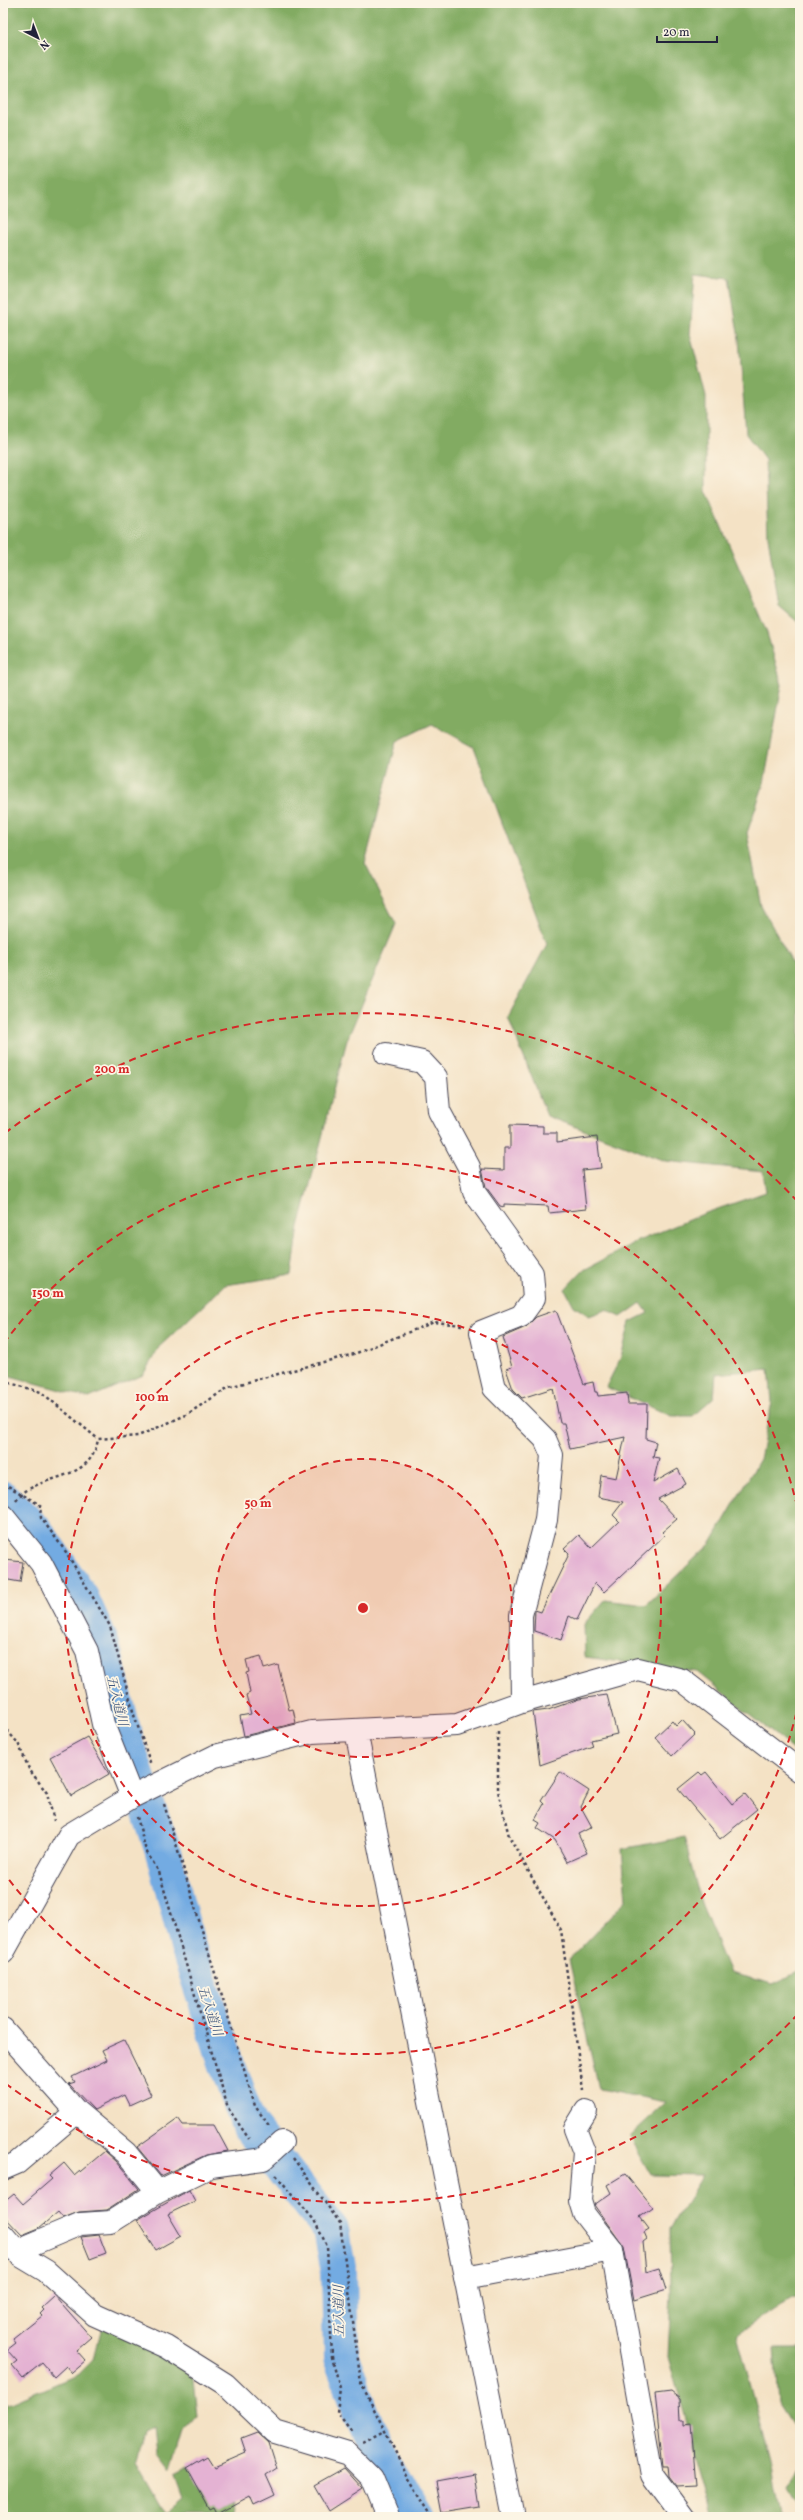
<svg xmlns="http://www.w3.org/2000/svg" width="803" height="2520" font-family="Vollkorn,'Noto Serif JP',serif">
  <style>
    .forest { fill: #82ab62; stroke: #52664e }
    .lines { fill: none; stroke-linecap: round; stroke-linejoin: round }
    .river { stroke: #73abe2; stroke-width: 36 }
    .building { fill: #e4b2d3 }
    .minor-casing { stroke: #423f50; stroke-width: 24 }
    .path { stroke: #423f50; stroke-width: 2.5; stroke-dasharray: 3 3; stroke-linecap: butt }
    .minor { stroke: #fff; stroke-width: 22 }
    .ring { fill: none; stroke: #d62828; stroke-width: 2; stroke-dasharray: 7 5 }
    .labels { text-anchor: middle; dominant-baseline: central; stroke-width: 3.5; stroke-linejoin: round; paint-order: stroke }
    .water-label { font-size: 13px; font-style: italic; fill: #42597e; stroke: #fcf5e5 }
    .centre { fill: #d62828; stroke: #fcf5e5; stroke-width: 2 }
    .ring-label { font-size: 12px; text-anchor: middle; font-weight: bold; fill: #d62828; stroke: #fcf5e5; stroke-width: 3.5; stroke-linejoin: round; paint-order: stroke }
  </style>
  <rect width="100%" height="100%" fill="#fcf5e5"/>
  <filter id="ink" filterUnits="userSpaceOnUse"><feTurbulence type="fractalNoise" baseFrequency=".025" numOctaves="2"/><feDisplacementMap in="SourceGraphic" scale="8" xChannelSelector="R" yChannelSelector="G"/><feConvolveMatrix kernelMatrix="1 2 1 2 8 2 1 2 1" color-interpolation-filters="sRGB"/></filter>
  <filter id="wash" filterUnits="userSpaceOnUse"><feTurbulence type="fractalNoise" baseFrequency=".012" numOctaves="4" result="noise"/><feDisplacementMap in="SourceGraphic" scale="16" xChannelSelector="R" yChannelSelector="G"/><feGaussianBlur stdDeviation="0.9" result="paint"/><feColorMatrix in="noise" values="0 0 0 0 0 0 0 0 0 0 0 0 0 0 0 0 0 1.4 0 .05"/><feComposite in="paint" operator="in"/></filter>
  <g filter="url(#wash)">
    <rect width="100%" height="100%" fill="#f4e2c5"/>
    <!-- forest -->
    <path class="forest" d="M3 3H800V624L779 606 768 537 765 460 746 434 739 339 729 278 695 274 690 334 706 396V491L767 633 782 685 764 783 747 833 761 906 800 977V1755L697 1672 585 1657 584 1624 605 1600 646 1605 711 1543 760 1459 772 1402 769 1369 716 1374 714 1397 693 1416H671L606 1387 621 1357 630 1322 648 1313 641 1303 621 1317 606 1310 589 1316 574 1306 565 1289 582 1271 638 1241 703 1214 766 1192 763 1171 665 1161 547 1116 508 1017 547 944 474 747 432 724 397 741 365 863 396 924 347 1040 299 1227 292 1275 225 1285 159 1347 143 1375 89 1398 3 1374 8 1343 3 1338Z
      M684 1837 701 1903 730 1973 773 1984 800 1971V2295L781 2305 737 2334 771 2462 782 2517H714L668 2357 671 2293 670 2229 703 2176 651 2175 629 2137 666 2102 599 2089 569 1960 626 1900 622 1849Z
      M103 2322 193 2371 198 2415 182 2432 170 2472 157 2455 154 2427 144 2432 137 2463 166 2513 182 2500 174 2478 188 2471 215 2510 237 2504 235 2517H3V2400L9 2404 79 2374 94 2359Z
      M774 2348H800V2437L778 2403Z
      M800 2469V2507L789 2487Z"/>
    <g class="lines">
      <!-- river -->
      <path class="river" d="M3 1499 37 1533 81 1598 102 1645 127 1747 162 1848 188 1947 227 2065 249 2126 331 2230 339 2272 341 2357 366 2425 417 2517"/>
    </g>
    <g id="blocks">
      <!-- building -->
      <path class="building" d="M510 1125 543 1126V1133H557V1142L597 1137 601 1168 582 1170 586 1209 549 1213 548 1206 504 1204V1207L500 1206 486 1187 482 1169 504 1170V1148H510Z
        M556 1310 584 1384 593 1382 595 1392H597L598 1396 627 1393 628 1404H647L646 1439 656 1442 653 1457 659 1458 653 1483 678 1469 686 1484 658 1499 677 1519 662 1532 665 1535 604 1592 595 1583 577 1620 569 1616 561 1640 534 1631 535 1610 541 1612 569 1554 564 1549 579 1535 591 1548 619 1521 613 1515 623 1502 598 1497 601 1475 616 1478 625 1437 570 1449 564 1423H560L553 1388 522 1398 513 1389 506 1369 512 1367 503 1337 526 1327 536 1317Z
        M5 1560 23 1562 20 1582 3 1579Z
        M261 1656 264 1669 278 1665 289 1710 293 1709 296 1723 244 1736 240 1716 251 1714 246 1695 250 1693 246 1673 249 1672 246 1660Z
        M607 1695 617 1734 591 1740 593 1746 540 1765 533 1712 548 1710 579 1699Z
        M682 1720 695 1734 672 1756 655 1737 672 1721 676 1726Z
        M87 1737 109 1774 71 1796 50 1757Z
        M560 1772 589 1791 581 1807 592 1827 578 1834 587 1853 567 1862 555 1840 537 1828 540 1823 535 1820 544 1804 541 1801Z
        M699 1772 702 1775 706 1772 732 1804 745 1794 757 1809 720 1839 678 1789Z
        M124 2040 151 2095 129 2105 124 2095 94 2110 69 2084 75 2082 72 2077 107 2060 102 2050Z
        M178 2118 183 2125H214L228 2151 206 2155 161 2176 137 2147Z
        M105 2151 117 2162 139 2189 107 2210 79 2212 63 2218 58 2212 39 2228 22 2235 3 2215V2203L14 2194 23 2204 52 2179 49 2176 64 2163 75 2176Z
        M625 2174 653 2208 640 2217 649 2229 644 2232 647 2239 643 2242 646 2272 659 2268 666 2290 634 2300 624 2247 594 2205 611 2193 607 2185Z
        M189 2190 195 2201 168 2214 181 2236 156 2250 137 2220Z
        M99 2235 106 2253 90 2259 81 2237Z
        M55 2296 91 2337 76 2350 86 2361 72 2373 66 2366 54 2377 42 2363 23 2378 12 2365 17 2361 7 2350 16 2343 13 2339 42 2316 40 2314 44 2310 42 2308Z
        M671 2392 680 2399 681 2420H684V2425L691 2424 696 2485 676 2486 669 2477 668 2466H663L655 2394Z
        M257 2432 269 2443 277 2468 266 2475 275 2495 254 2505 250 2496 217 2514 214 2508 210 2510 187 2468 207 2456 214 2467 246 2453 241 2438Z
        M344 2468 363 2489 329 2511 314 2485Z
        M475 2474 480 2507 443 2513 437 2481Z"/>
    </g>
  </g>
  <g filter="url(#ink)">
    <use href="#blocks" fill-opacity="0" stroke="#423f50" stroke-width="1"/>
    <g class="lines">
      <!-- minor casing -->
      <g class="minor-casing">
        <path id="minor" d="M386 1054 422 1062 436 1077 439 1111 469 1167 474 1192 532 1273 534 1298 521 1316 481 1332 494 1388 545 1439 552 1455 546 1520 521 1615 522 1702
          M3 1516 41 1563 87 1651 103 1724 132 1797
          M356 1731 513 2517
          M3 1953 69 1835 132 1797 215 1756 312 1732 457 1725 522 1702 638 1669 682 1680 800 1771
          M3 2029 77 2112 126 2153 158 2192
          M586 2111 575 2129 584 2152 580 2201 584 2214 612 2250 652 2475 683 2517
          M3 2169 17 2163 77 2112
          M3 2235 21 2256 46 2271 95 2315 166 2347 225 2384 275 2432 348 2454 372 2478 388 2517
          M16 2251 80 2224 111 2222 158 2192 211 2166 263 2159 282 2142
          M465 2278 612 2250"/>
      </g>
      <!-- path -->
      <path class="path" d="M3 1381 41 1392 98 1439 138 1436 186 1415 229 1387 354 1354 434 1322 462 1325
        M3 1483 40 1505 41 1518 66 1552 110 1626 134 1715 151 1765
        M16 1500C39 1471 91 1485 98 1439
        M3 1726 18 1743 29 1769 47 1793 54 1821
        M498 1732V1791L509 1836 561 1930 583 2090
        M164 1804 255 2106 270 2127
        M137 1817 146 1851 159 1872 228 2108 249 2139
        M293 2158 340 2223 361 2383 408 2477 433 2517
        M276 2175 314 2220 327 2246 332 2357 340 2388 337 2412 352 2432
        M364 2442 385 2431"/>
      <!-- minor -->
      <use href="#minor" class="minor"/>
    </g>
  </g>
  <!-- distance rings -->
  <circle cx="363" cy="1608" r="149" fill="#d62828" fill-opacity=".12"/>
  <g class="ring">
    <circle cx="363" cy="1608" r="149"/>
    <circle cx="363" cy="1608" r="298"/>
    <path d="M799 1701A446 446 0 0 1 4 1873M4 1343A446 446 0 0 1 799 1515"/>
    <path d="M798 2014A595 595 0 0 1 5 2083M5 1133A595 595 0 0 1 798 1202"/>
  </g>
  <g class="labels">
    <!-- water labels -->
    <g class="water-label">
      <text transform="translate(116 1701) rotate(76)">五入道川</text>
      <text transform="translate(209 2011) rotate(72)">五入道川</text>
      <text transform="translate(340 2311) rotate(-91)">五入道川</text>
    </g>
  </g>
  <circle cx="363" cy="1608" r="6" class="centre"/>
  <g class="ring-label">
    <text x="112" y="1073">200 m</text>
    <text x="48" y="1297">150 m</text>
    <text x="152" y="1401">100 m</text>
    <text x="258" y="1507">50 m</text>
  </g>
  <!-- margin -->
  <rect width="803" height="2520" fill="none" stroke="#fcf5e5" stroke-width="16"/>
  <!-- north arrow -->
  <g transform="translate(38 38) rotate(138)" stroke="#fcf5e5" stroke-width="3" paint-order="stroke">
  <path d="M0-3L7 15L0 10L-7 15Z" fill="#22223b"/>
  <text y="-6" font-size="11" font-weight="bold" text-anchor="middle" fill="#22223b">N</text>
  </g>
  <!-- scale -->
  <path d="M657 36v6h60v-6" fill="none" stroke="#22223b" stroke-width="2"/>
  <text x="663" y="36" font-size="12" fill="#22223b" stroke="#fcf5e5" stroke-width="3" paint-order="stroke">20 m</text>
</svg>
